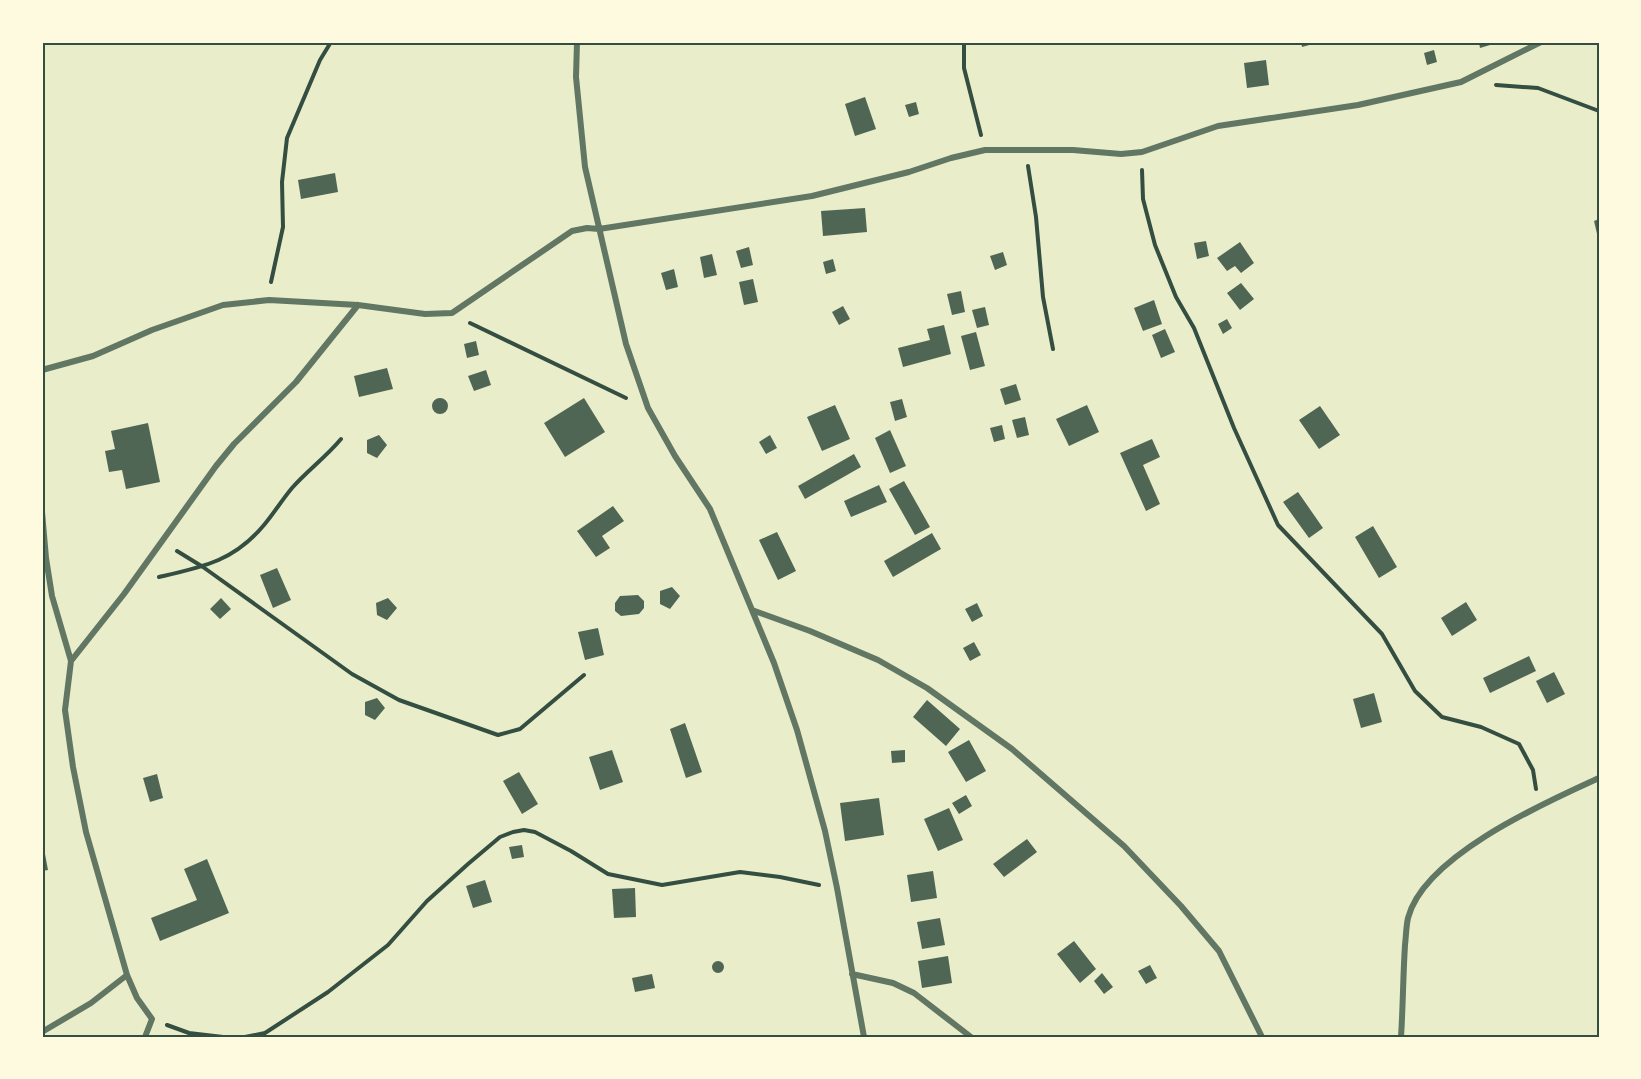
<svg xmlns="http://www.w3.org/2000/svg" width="1641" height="1079" font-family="'Asap Condensed',sans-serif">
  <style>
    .building { fill: #4f6655 }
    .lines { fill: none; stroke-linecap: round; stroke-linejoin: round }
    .path { stroke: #344e41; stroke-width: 4 }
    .minor { stroke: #617663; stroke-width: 6 }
    .neatline { fill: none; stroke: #344e41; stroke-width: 2 }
  </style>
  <rect width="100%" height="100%" fill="#e9edc9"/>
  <!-- building -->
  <path class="building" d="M1301 42H1312L1313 44 1302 47Z
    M1479 42H1490V45L1480 48Z
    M1434 50 1437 62 1427 65 1424 53Z
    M1266 60 1269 85 1247 88 1244 63Z
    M865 97 876 129 855 136 845 104Z
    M916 102 919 114 909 117 905 105Z
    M335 173 338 192 301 199 298 180Z
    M865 208 867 232 823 236 821 211Z
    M1599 219V238H1598L1594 221Z
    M1206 241 1209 256 1197 259 1194 243Z
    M1240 242 1254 263 1241 273 1235 266 1227 271 1217 258Z
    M749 247 753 265 741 268 736 251Z
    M1003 252 1007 265 995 270 990 256Z
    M712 254 717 275 704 278 700 257Z
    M833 259 836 271 826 274 823 262Z
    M674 269 678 287 666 290 661 273Z
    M753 279 758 302 744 305 739 282Z
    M1241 283 1254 299 1240 310 1227 293Z
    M961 291 965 312 952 315 947 294Z
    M1154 300 1162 324 1143 331 1134 308Z
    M843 306 850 319 839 325 832 312Z
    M985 307 989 325 977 328 972 310Z
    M1227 319 1232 328 1223 334 1218 324Z
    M944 325 951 354 903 367 898 348 930 340 927 329Z
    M1165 329 1175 352 1161 358 1152 335Z
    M976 332 985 366 970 370 961 336Z
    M476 341 479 355 467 358 464 344Z
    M387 368 393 389 359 397 354 376Z
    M486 370 491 385 474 391 468 376Z
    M1016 384 1021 400 1005 405 1000 389Z
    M432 406a8 8 0 1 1 16 0a8 8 0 1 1-16 0Z
    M584 398 605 432 565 457 544 423Z
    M902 399 907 417 895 421 890 402Z
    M835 405 850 439 822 451 807 417Z
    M1087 405 1099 432 1069 446 1056 419Z
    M1320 406 1340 435 1319 449 1299 420Z
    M1025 417 1029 435 1017 438 1012 420Z
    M148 423 160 482 126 489 122 470 109 472 105 451 115 449 111 431Z
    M1002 425 1005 439 994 442 990 428Z
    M890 430 906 466 890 473 875 438Z
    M379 435 387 445 377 458 367 453V440Z
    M770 435 777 448 766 454 759 442Z
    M1152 439 1160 457 1143 465 1160 504 1146 511 1120 453Z
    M854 454 861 467 805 499 798 486Z
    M904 481 930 527 915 535 889 489Z
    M879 485 887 502 851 517 844 501Z
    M1298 492 1323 528 1309 538 1283 502Z
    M613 506 624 521 602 536 610 548 596 557 577 531Z
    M1373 526 1397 567 1379 578 1355 537Z
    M777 532 796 571 778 580 759 540Z
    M932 533 941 549 893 577 884 561Z
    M277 568 291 600 273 608 260 575Z
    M672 587 680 596 670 609 660 604V591Z
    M638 595 644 601V608L639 614 621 616 615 611V603L620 596Z
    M221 598 231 609 220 619 210 609Z
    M388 598 397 608 387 620 377 615 376 603Z
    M1466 602 1477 620 1452 636 1441 618Z
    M977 603 983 616 972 622 965 609Z
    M598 628 604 655 585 660 578 632Z
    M974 642 981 655 970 661 963 648Z
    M1529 656 1536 671 1490 693 1483 678Z
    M1554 672 1565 694 1547 703 1536 681Z
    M1374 693 1382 722 1361 728 1353 699Z
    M377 698 385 708 375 720 365 715V702Z
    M927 700 960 729 946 746 913 717Z
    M685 723 702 772 686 778 670 729Z
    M969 740 986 771 966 782 948 752Z
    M612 750 623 782 600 790 589 757Z
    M905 750V762L892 763 891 751Z
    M519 772 538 804 522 814 503 781Z
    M157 774 163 798 150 802 143 778Z
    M966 795 972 806 959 814 952 803Z
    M879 798 884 835 845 841 840 803Z
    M949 808 963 840 938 851 924 819Z
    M1027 839 1037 852 1004 877 993 864Z
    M522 845 524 857 512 859 509 847Z
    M45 854 48 870 42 871V855Z
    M207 859 229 913 160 941 151 918 197 900 184 869Z
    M933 871 937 898 911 902 907 875Z
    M485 880 492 902 473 908 466 886Z
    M635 888 636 917 614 918 612 889Z
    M940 918 945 945 922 949 917 922Z
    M1074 941 1096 969 1080 983 1057 954Z
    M948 956 952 983 922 988 918 961Z
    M712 967a6 6 0 1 1 12 0a6 6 0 1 1-12 0Z
    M1150 965 1157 978 1146 984 1138 971Z
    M1102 973 1113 987 1104 994 1094 981Z
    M652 974 655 988 635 992 632 978Z"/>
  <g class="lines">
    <!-- path -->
    <path class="path" d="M964 42V68L981 135
      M1496 85 1538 88 1599 111
      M1028 166 1036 217 1043 297 1053 349
      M1142 170 1143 199 1155 245 1176 297 1194 328 1234 428 1278 525 1382 634 1415 691 1442 717 1481 727 1519 744 1533 770 1536 789
      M271 282 283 227 282 182 287 138 320 60 331 42
      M470 323 626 398
      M177 551 203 567 352 674 399 700 498 735 520 729 584 675
      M159 577C203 567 234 561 264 525 274 513 282 500 292 488 307 471 326 457 341 439
      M167 1025 189 1033 223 1037
      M245 1037 265 1033 328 992 388 945 427 901 468 864 500 837 513 832 524 830 535 832 571 851 608 874 662 885 740 872 780 877 819 885"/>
    <!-- minor -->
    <path class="minor" d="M577 42 576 77 585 167 626 344 648 408 675 456 710 509 774 663 797 730 825 831 837 888 864 1037
      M42 370 93 356 152 330 223 305 269 300 358 305 425 314 452 313 572 231 587 228 599 229 812 196 909 172 951 158 985 150H1073L1121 154 1142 152 1218 126 1358 105 1461 82 1541 42
      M42 512 46 558 52 596 71 661
      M752 610 810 631 878 660 927 688 1012 749 1124 846 1181 906 1219 951 1262 1037
      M852 974 893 983 914 993 971 1037
      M42 1032 91 1003 127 975
      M145 1037 152 1019 137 998 127 975 86 832 73 767 65 710 71 661 124 594 216 466 234 444 296 382 358 305
      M1401 1037C1403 1007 1403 976 1405 945 1406 937 1406 927 1408 918 1424 856 1544 803 1599 778"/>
  </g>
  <!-- border -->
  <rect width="1641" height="1079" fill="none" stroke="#fefae0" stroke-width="87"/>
  <rect x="44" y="44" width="1554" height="992" class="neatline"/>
</svg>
